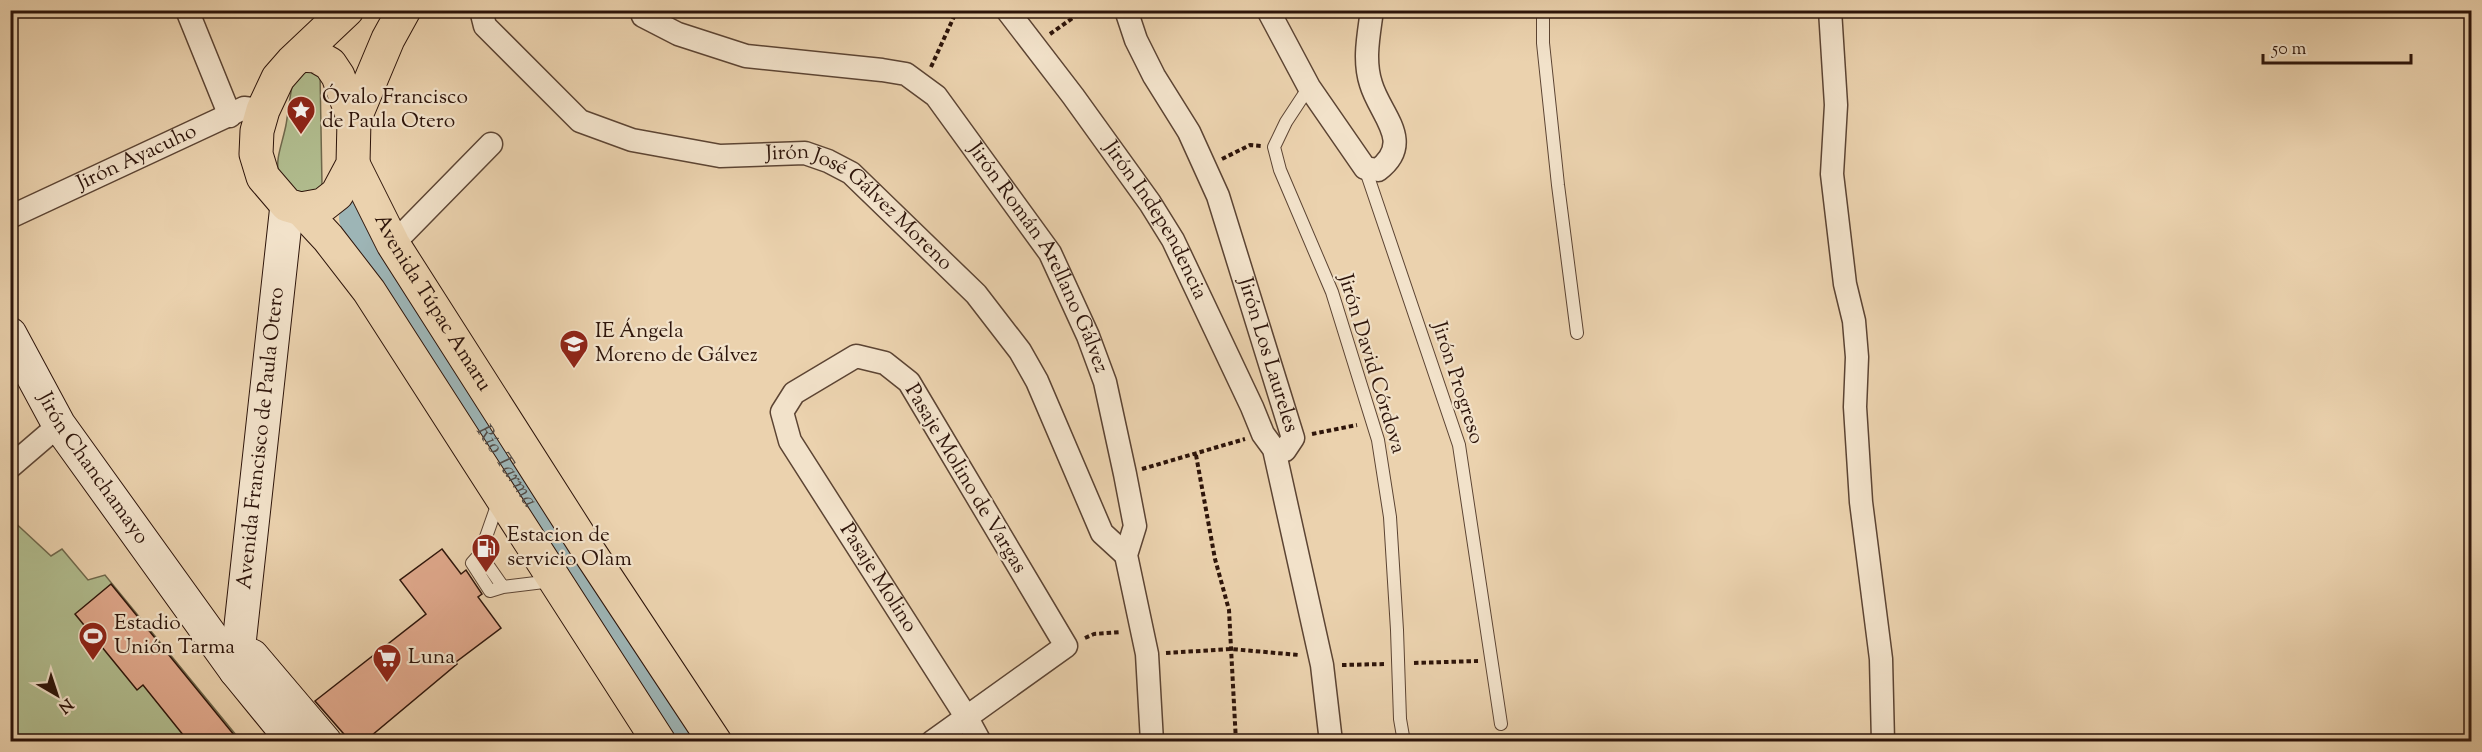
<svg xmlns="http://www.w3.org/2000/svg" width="2482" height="752" font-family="'Sorts Mill Goudy',serif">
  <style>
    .green { fill: #b1bd8f; stroke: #6f684c; stroke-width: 1.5 }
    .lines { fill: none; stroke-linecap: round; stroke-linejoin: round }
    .river { stroke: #9db5b6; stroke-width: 36 }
    .building { fill: #e2aa8e; stroke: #2d140a; stroke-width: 1.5 }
    .lane-casing { stroke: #5c4433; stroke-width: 14 }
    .street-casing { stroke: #5c4433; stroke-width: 25 }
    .secondary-casing { stroke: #2d140a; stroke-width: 35 }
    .highway-casing { stroke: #2d140a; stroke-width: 35 }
    .path { stroke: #2d140a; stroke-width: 4; stroke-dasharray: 4.5 3; stroke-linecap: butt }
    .lane { stroke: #f2e2ca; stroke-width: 12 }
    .street { stroke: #f2e2ca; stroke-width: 22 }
    .secondary { stroke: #f2e2ca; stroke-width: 33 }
    .highway { stroke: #ebd2ae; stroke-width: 33 }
    .labels { text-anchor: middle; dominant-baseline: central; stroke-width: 4.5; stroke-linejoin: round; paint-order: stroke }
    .poi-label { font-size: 21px; fill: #2d140a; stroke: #f2e2ca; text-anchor: start }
    .street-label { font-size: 21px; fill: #2d140a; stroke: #f2e2ca }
    .water-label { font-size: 22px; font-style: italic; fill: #544c46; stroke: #f2e2ca }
  </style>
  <rect width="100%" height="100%" fill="#ebd2ae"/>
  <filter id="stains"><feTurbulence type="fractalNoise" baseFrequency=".00333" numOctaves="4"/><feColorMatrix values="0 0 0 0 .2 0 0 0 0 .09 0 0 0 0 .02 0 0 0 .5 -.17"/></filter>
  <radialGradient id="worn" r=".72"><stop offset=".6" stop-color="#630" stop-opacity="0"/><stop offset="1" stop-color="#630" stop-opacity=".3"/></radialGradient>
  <!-- green -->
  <path class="green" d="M304 68 320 73 322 185 321 192 304 198C265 176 279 159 286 125 289 107 290 91 295 74Z
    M10 518 51 556 62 549 88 580 105 575 241 741H11Z"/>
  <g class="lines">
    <!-- river -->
    <path class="river" id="s1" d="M357 218 365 245 402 307 685 742"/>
  </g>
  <!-- building -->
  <path class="building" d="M442 549 461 574 466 570 482 594 478 597 501 628 456 662 457 664 365 741H350L315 701 426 614 400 580Z
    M111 584 239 741H188L143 685 137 690 75 614Z"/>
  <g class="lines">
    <!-- lane casing -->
    <g class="lane-casing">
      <path id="lane" d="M1543 10V43L1558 185 1577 333
        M1309 87 1286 122 1274 147 1280 170 1332 292 1378 440 1390 517 1397 630 1400 719 1404 742
        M1365 168 1459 445 1501 724
        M499 500 480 554 503 587 552 581
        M480 554 472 563 490 591 503 587"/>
    </g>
    <!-- street casing -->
    <g class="street-casing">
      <g id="street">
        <path d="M187 10 230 116"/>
        <path id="s2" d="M481 10 485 26 580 121 632 140 720 156 805 153 828 161 851 173 976 294 1020 351 1037 381 1102 533 1126 555"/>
        <path id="s3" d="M641 10 643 16 678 34 746 56 882 70 906 74 936 96 1050 253 1088 336 1105 382 1125 474 1135 526 1126 555 1147 654 1152 742"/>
        <path id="s4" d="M1007 10 1073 96 1150 203 1173 240 1252 407 1263 434 1274 449 1322 665 1331 742"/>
        <path id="s5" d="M1126 10 1136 40 1154 76 1189 132 1218 196 1293 438 1285 450 1274 449"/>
        <path d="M1268 10 1309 87 1365 168 1378 170C1415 142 1380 115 1371 84 1363 60 1369 34 1372 10"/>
        <path d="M1830 10 1836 105 1832 174 1845 284 1854 321 1857 357 1855 407 1861 502 1881 659 1883 742"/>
        <path id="s6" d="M10 217 244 108 263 110"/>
        <path d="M393 244 491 144"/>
        <path d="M10 467 59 425"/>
        <path id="s7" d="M932 742 1066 646 909 382 885 363 856 356 794 393 782 412 790 441 967 718 980 742"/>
      </g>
    </g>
    <!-- secondary casing -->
    <g class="secondary-casing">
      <g id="secondary">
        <path id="s8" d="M10 334 59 425 236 671 294 742"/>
        <path d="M252 656 325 742"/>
        <path id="s9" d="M236 671 287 205"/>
      </g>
    </g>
    <!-- highway casing -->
    <g class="highway-casing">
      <g id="highway">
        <path d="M300 55 316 56 330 64 338 76 354 120 353 164 337 194 323 205 301 209 287 205 263 177 256 154 257 131 263 110 278 78 292 62 347 10"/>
        <path d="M354 120 388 39 404 10"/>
        <path id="s10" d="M353 164 393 244 590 553 715 742"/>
        <path d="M301 209 328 238 369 291 659 742"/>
      </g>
    </g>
    <!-- path -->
    <path class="path" d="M1050 34 1084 10
      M931 67 957 10
      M1222 159 1250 145 1262 146
      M1312 434 1357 425
      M1196 455 1215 559 1229 610 1236 742
      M1142 469 1245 439
      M1085 638 1094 634 1121 632
      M1166 653 1231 649 1299 655
      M1414 663 1478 661
      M1342 665 1385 664"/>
    <!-- lane -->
    <use href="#lane" class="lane"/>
    <!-- street -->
    <use href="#street" class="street"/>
    <!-- secondary -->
    <use href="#secondary" class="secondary"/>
    <!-- highway -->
    <use href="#highway" class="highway"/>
  </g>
  <!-- icons -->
  <defs>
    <g id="sight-pin" transform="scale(1.5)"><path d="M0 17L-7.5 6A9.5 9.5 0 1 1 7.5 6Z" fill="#8f2418" stroke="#f2e2ca"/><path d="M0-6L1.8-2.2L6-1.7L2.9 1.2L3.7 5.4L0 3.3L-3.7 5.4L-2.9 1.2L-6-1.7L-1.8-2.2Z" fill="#fff"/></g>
    <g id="school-pin" transform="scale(1.5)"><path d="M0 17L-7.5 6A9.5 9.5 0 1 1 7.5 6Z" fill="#8f2418" stroke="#f2e2ca"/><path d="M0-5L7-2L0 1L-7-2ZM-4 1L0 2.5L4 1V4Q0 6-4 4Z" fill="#fff"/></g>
    <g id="fuel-pin" transform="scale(1.5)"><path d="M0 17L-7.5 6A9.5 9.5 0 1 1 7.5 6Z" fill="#8f2418" stroke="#f2e2ca"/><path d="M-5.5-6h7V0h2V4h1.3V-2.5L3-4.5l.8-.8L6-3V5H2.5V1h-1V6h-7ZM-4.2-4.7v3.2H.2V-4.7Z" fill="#fff"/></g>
    <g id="stadium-pin" transform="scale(1.5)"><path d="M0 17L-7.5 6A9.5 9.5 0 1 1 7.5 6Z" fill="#8f2418" stroke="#f2e2ca"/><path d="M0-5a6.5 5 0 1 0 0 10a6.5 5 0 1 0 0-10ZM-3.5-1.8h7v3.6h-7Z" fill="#fff"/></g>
    <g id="supermarket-pin" transform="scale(1.5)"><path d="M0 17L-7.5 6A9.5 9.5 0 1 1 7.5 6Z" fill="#8f2418" stroke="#f2e2ca"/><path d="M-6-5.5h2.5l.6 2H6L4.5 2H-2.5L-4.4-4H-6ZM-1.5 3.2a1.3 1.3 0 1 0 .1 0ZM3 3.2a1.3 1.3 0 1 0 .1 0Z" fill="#fff"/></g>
  </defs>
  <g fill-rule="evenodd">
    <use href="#sight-pin" x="301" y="110"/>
    <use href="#school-pin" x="574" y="344"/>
    <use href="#fuel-pin" x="486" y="548"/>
    <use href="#stadium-pin" x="93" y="636"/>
    <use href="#supermarket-pin" x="387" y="658"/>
  </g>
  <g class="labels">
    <!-- poi labels -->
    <g class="poi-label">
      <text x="322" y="98">Óvalo Francisco<tspan x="322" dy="24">de Paula Otero</tspan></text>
      <text x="595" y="332">IE Ángela<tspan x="595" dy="24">Moreno de Gálvez</tspan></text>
      <text x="507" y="536">Estacion de<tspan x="507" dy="24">servicio Olam</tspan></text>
      <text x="114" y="624">Estadio<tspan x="114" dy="24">Unión Tarma</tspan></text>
      <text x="408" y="658">Luna</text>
    </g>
    <!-- street labels -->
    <g class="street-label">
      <text stroke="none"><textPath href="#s6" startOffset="140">Jirón Ayacuho</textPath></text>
      <text stroke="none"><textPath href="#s2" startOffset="454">Jirón José Gálvez Moreno</textPath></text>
      <text stroke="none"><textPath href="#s4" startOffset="258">Jirón Independencia</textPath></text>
      <text stroke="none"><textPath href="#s3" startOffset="508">Jirón Román Arellano Gálvez</textPath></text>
      <text stroke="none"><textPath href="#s10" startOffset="160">Avenida Túpac Amaru</textPath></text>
      <text stroke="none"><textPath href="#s5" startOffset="375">Jirón Los Laureles</textPath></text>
      <text transform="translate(1371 364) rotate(73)">Jirón David Córdova</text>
      <text transform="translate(1457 383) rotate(72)">Jirón Progreso</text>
      <text stroke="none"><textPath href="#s9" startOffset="234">Avenida Francisco de Paula Otero</textPath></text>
      <text stroke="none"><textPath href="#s8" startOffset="158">Jirón Chanchamayo</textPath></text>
      <text transform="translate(965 479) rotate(59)">Pasaje Molino de Vargas</text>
      <text stroke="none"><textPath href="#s7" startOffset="820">Pasaje Molino</textPath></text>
    </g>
    <!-- water labels -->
    <g class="water-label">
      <text stroke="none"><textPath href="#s1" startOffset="291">Río Tarma</textPath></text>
    </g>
  </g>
  <!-- margin -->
  <rect width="2482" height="752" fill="none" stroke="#ebd2ae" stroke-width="36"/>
  <rect x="12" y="12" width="2458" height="728" fill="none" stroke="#2d140a" stroke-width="3"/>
  <rect x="18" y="18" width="2446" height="716" fill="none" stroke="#2d140a" stroke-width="1.5"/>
  <!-- north arrow -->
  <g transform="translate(57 695) rotate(141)" stroke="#f2e2ca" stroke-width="4.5" paint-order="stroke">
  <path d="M0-4.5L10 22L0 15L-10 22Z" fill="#2d140a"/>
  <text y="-9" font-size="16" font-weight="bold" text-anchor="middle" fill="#2d140a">N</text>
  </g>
  <!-- scale -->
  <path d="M2263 54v9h148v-9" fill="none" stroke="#2d140a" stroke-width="3"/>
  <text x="2272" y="54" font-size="18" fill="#2d140a" stroke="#f2e2ca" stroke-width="4.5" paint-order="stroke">50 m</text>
  <rect width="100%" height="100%" filter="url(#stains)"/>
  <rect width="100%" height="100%" fill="url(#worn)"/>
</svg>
